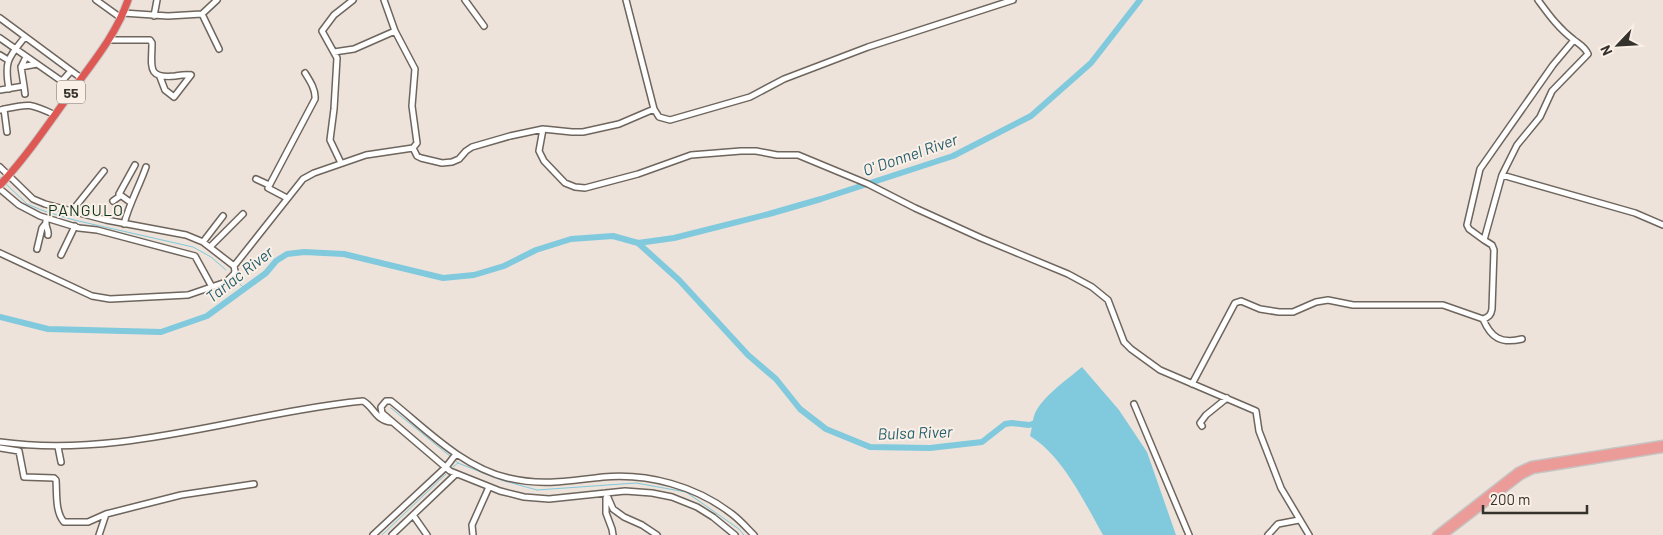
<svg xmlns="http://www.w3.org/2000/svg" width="1663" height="535" font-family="Barlow,sans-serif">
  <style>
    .water { fill: #81c9dd }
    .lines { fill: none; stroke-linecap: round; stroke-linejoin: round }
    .stream { stroke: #81c9dd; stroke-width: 1 }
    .river { stroke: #81c9dd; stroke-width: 6 }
    .minor-casing { stroke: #6e655d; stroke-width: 8 }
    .major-casing { stroke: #c6c5c4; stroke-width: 9 }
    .highway-casing { stroke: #c6c5c4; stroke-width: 9 }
    .minor { stroke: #fff; stroke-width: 5 }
    .major { stroke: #eb9b98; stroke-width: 6 }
    .highway { stroke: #de5954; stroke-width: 7 }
    .labels { text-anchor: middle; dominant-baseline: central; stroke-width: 4; stroke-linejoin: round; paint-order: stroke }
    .shield { fill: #fbf0e7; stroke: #706a65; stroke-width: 1 }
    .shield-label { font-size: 14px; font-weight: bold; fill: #35312d }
    .water-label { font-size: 16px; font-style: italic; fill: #25606f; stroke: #fbf0e7 }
    .neighbourhood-label { font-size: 16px; letter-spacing: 1px; fill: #0d351f; stroke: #fbf0e7 }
  </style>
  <rect width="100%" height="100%" fill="#ede3da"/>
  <!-- water -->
  <path class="water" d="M1082 367 1119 410 1147 452 1176 535H1103C1085 503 1062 455 1030 436 1032 429 1032 422 1034 416 1040 398 1068 379 1082 367Z"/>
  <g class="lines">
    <!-- stream -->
    <path class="stream" d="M0 177 1 178
      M6 184 27 204 44 211 74 220 193 247 211 257 226 270
      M240 284 244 288
      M391 408 451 457
      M454 459 458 463 501 480 537 490 636 483 686 492 739 529 744 535
      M453 467 458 463
      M382 535 446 474"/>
    <!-- river -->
    <path class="river" d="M638 243 679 280 748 355 776 379 800 409 826 429 870 447 930 448 982 442 1005 424 1012 423 1029 425 1039 422
      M0 317 48 329 161 332 207 316 266 273 276 261 287 254 304 252 344 254 443 278 474 275 504 266 536 250 571 239 613 236 638 243 674 238 769 214 821 199 953 156 1031 116 1091 63 1140 0"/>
    <!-- minor casing -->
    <g class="minor-casing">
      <path id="minor" d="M96 0 121 18
        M465 0 484 26
        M626 0 654 109 659 117 670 120 750 97 784 79 868 47 1013 0
        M123 13 168 16 202 14 217 0
        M202 14 219 49
        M154 16 157 0
        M0 18 81 78
        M0 38 60 80H63L71 71
        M109 40H150L152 43C152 66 146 79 175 76 181 75 186 74 191 75
        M334 52 354 49 395 31
        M0 55 8 60
        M21 67 37 64
        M160 77 165 90 174 97 191 75
        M24 86 25 94
        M9 89C4 61 8 58 25 37
        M0 90 24 86 21 67 26 57
        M4 109 7 132
        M0 110C28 104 28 102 55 115
        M543 129 539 151 544 161 565 183 575 187 585 188 638 174 691 155 741 151H756L777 155H798L868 184 915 208 981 238 1068 274 1092 287 1108 300 1124 342 1131 349 1160 370 1256 411 1259 431 1281 488 1309 535
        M413 148 417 156 421 158 442 163 452 162 459 159 466 151 472 147 510 136 543 129 572 132H583L619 124 654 109
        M341 163 330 140 334 109 337 58 322 31 334 15 353 0
        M0 167 33 199 45 204 106 220 186 235 203 242 234 266
        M1502 175 1517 145 1540 117 1552 91 1588 54C1585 47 1579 44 1574 40 1559 29 1549 15 1538 0
        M256 179 269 185
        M0 189 19 205 40 216 79 228 97 230 195 256 212 287
        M287 198 268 188 315 99C316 90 310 81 305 73
        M113 201 120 196
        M130 202 119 194 135 165
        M72 211 104 171
        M46 221C45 227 49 230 48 235
        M124 224C129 204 139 187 146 167
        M1484 240 1469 229 1467 225 1480 169 1553 65 1574 40
        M203 242 223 216
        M210 247 243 214
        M37 249 42 228 46 223
        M0 253 92 296 110 299 188 295 226 282 234 274 235 271 234 266 303 179 314 173 366 155 413 148 417 143 412 106 415 69 395 31 384 0
        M61 255 75 226
        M1483 319C1491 338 1501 344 1522 339
        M1192 384 1235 303 1241 301 1260 309 1279 312H1293L1316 302 1328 300 1353 305H1443L1483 319C1489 317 1491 315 1492 309L1494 250 1492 245 1484 240 1502 175 1635 213 1663 225
        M1134 404 1189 535
        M1202 426 1200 423 1206 415 1227 398
        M0 442C123 459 242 413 363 401 374 407 376 421 391 422
        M58 447 61 462
        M0 448 19 451 24 477 54 478 56 480C57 493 55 512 64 522H88L106 514 181 495 254 484
        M606 493 613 509 624 517 642 525 657 535
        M606 498V513L612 529 613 535
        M413 515 427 535
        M99 535 106 514
        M373 535 446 467 456 454
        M392 535 456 474
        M473 535 472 525 489 487
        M735 535 713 517 697 507 672 497 652 493 625 491 549 499 524 497 500 491 450 471 382 413 381 407 386 401H391C427 430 462 467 508 478 540 486 570 481 603 477 648 473 696 486 732 514 740 520 747 528 754 535
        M1268 535 1278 524 1299 520"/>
    </g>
    <!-- major casing -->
    <g class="major-casing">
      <path id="major" d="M1436 535 1518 471 1531 465 1663 444
        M1444 535 1521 476 1533 470 1663 449"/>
    </g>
    <!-- highway casing -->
    <g class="highway-casing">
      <path id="highway" d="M0 185C27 156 49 123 72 91 93 62 116 35 128 0"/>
    </g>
    <!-- minor -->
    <use href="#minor" class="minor"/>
    <!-- major -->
    <use href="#major" class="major"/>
    <!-- highway -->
    <use href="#highway" class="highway"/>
  </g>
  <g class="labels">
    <!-- shield labels -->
    <rect class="shield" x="57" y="80.5" width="28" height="23" rx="4"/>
    <g class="shield-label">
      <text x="71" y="92">55</text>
    </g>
    <!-- water labels -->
    <g class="water-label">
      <text transform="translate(910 154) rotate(-19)">O' Donnel River</text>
      <text transform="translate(239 274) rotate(-38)">Tarlac River</text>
      <text transform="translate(915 432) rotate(-2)">Bulsa River</text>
    </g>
    <!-- neighbourhood labels -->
    <g class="neighbourhood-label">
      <text x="86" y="209">PANGULO</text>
    </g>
  </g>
  <!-- north arrow -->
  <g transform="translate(1618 45) rotate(245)" stroke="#fbf0e7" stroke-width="4" paint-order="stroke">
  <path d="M0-4L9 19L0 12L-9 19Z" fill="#35312d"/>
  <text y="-8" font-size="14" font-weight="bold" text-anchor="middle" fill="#35312d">N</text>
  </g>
  <!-- scale -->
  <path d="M1483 505v8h104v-8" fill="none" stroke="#35312d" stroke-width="2.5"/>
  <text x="1490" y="505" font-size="15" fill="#35312d" stroke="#fbf0e7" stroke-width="4" paint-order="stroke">200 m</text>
</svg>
